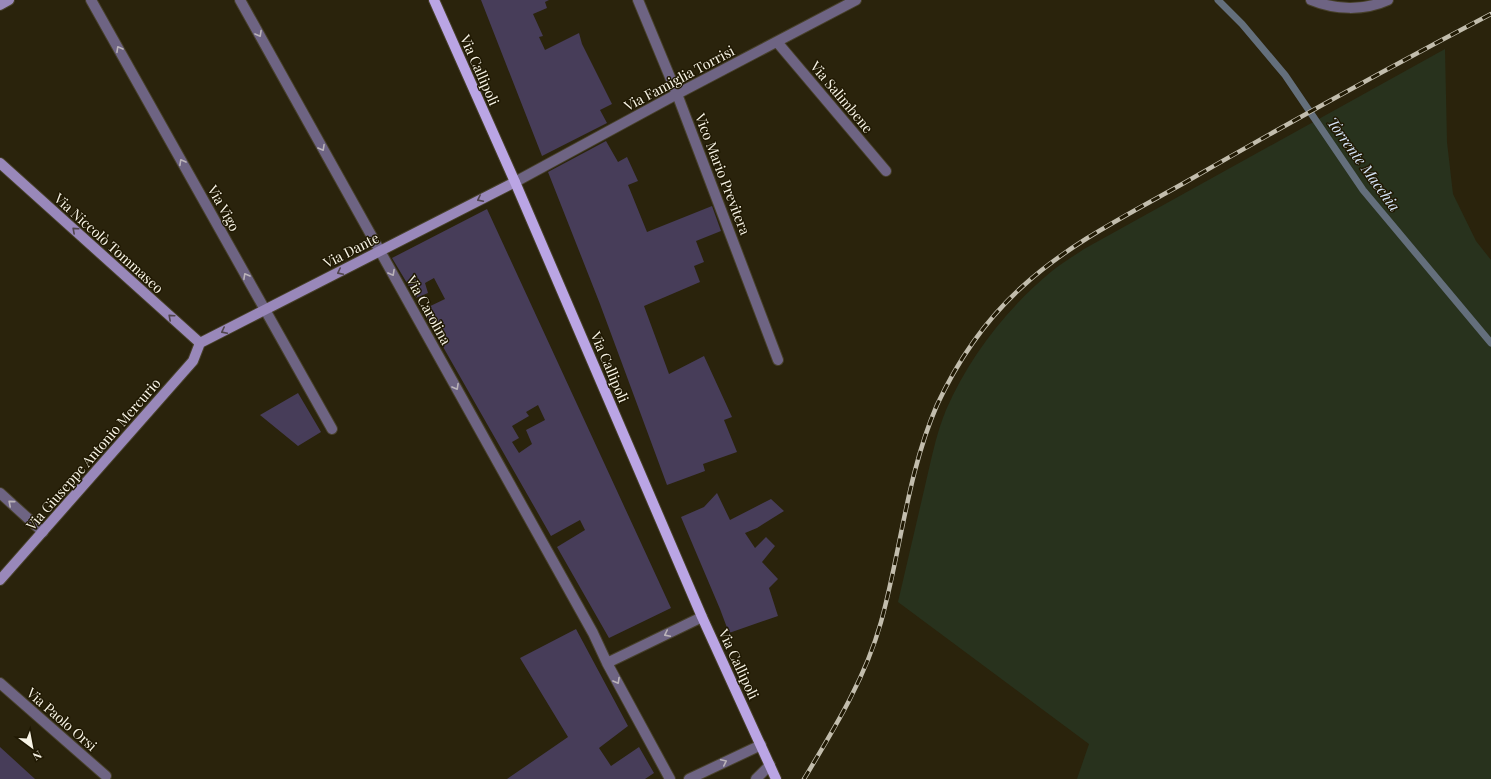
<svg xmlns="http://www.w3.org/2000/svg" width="1491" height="779" font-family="'Playfair Display',serif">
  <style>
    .green { fill: #28321d }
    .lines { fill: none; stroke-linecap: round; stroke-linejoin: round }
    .stream { stroke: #646f7c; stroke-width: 7 }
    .building { fill: #473d59; fill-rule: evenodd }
    .lane-casing { stroke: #47402b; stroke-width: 12 }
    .street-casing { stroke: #47402b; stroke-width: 12 }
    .secondary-casing { stroke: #47402b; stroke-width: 12 }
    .primary-casing { stroke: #47402b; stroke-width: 12 }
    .lane { stroke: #6e6483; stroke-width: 10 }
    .street { stroke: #6e6483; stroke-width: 10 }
    .secondary { stroke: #9988ba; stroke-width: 10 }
    .primary { stroke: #baa5e4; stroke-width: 10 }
    .rail-casing { stroke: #c2bdad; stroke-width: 4.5 }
    .rail { stroke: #201903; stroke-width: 3; stroke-dasharray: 9; stroke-linecap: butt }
    .oneway { stroke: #bab3b9 }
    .oneway2 { stroke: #50454c }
    .labels { text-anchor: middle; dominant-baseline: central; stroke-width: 3; stroke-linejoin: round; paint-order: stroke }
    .street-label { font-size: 14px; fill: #f8f4e6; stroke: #201903 }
    .water-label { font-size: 15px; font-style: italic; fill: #d6e5f9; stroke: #201903 }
  </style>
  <rect width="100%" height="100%" fill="#2a230c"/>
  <!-- green -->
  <path class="green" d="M1445 49 1447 142 1453 194 1476 241 1491 260V779H1077L1089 744 898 602C907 563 916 525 925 486 931 461 936 434 946 410 969 357 1007 308 1052 271 1062 263 1074 256 1084 249Z"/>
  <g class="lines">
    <!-- stream -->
    <path class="stream" d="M1218 0 1242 24 1285 75 1363 190 1491 343"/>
  </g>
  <!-- building -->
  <path class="building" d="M481 0H549L545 2 547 8 533 14 543 36 539 37 545 50 579 33 582 44 612 104 600 110 607 123 542 156Z
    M606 141 618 162 627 157 638 181 628 185 647 232 712 206 721 231 696 241 704 262 694 266 700 282 644 306 669 374 704 356 732 417 724 420 737 452 703 464 705 471 667 485 600 304 548 172Z
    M487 209 671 608 609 638 557 547 585 530 580 520 551 536 422 310 445 299 434 278 425 283 428 293 416 298 392 258ZM538 405 545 420 526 430 532 444 519 453 512 442 519 438 512 426 529 416 526 412Z
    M298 393 321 432 298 446 260 415Z
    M717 493 730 520 771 499 784 511 757 528 745 533 755 548 766 537 775 546 762 562 778 579 769 588 778 616 729 633 720 609 681 517 704 507Z
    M576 629 628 726 599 748 611 766 639 747 654 773 645 779H507L568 737 520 658Z
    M0 747 35 779H0Z"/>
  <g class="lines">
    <!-- lane casing -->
    <g class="lane-casing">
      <path id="lane" d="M756 779 770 765"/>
    </g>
    <!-- street casing -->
    <g class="street-casing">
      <path id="street" d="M91 0 332 429
        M240 0 593 633 607 663 670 779
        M638 0 677 94 778 360
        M1311 0C1335 10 1364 11 1388 0
        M777 42 886 171
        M515 182 677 94 856 0
        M0 493 43 532
        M607 663 702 617
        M0 683 106 776
        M689 779 761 745"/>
    </g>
    <!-- secondary casing -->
    <g class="secondary-casing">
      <path id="secondary" d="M0 5 9 0
        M0 163 200 343
        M200 343 515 182
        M0 580 193 361 200 343"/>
    </g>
    <!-- primary casing -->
    <g class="primary-casing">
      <path id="primary" d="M434 0 515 182 702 617 776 779"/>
    </g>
    <!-- lane -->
    <use href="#lane" class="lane"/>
    <!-- street -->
    <use href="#street" class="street"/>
    <!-- secondary -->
    <use href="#secondary" class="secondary"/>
    <!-- primary -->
    <use href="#primary" class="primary"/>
    <!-- rail casing -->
    <g class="rail-casing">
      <path id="rail" d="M804 779C834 729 865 679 881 622 901 550 907 474 937 405 958 360 986 319 1023 286 1070 243 1129 214 1184 183 1285 125 1388 68 1491 14"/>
    </g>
    <!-- rail -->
    <use href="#rail" class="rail"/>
  </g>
  <!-- one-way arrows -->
  <defs><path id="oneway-chevron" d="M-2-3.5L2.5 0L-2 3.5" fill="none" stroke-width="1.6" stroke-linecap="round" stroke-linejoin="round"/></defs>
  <g class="oneway">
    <use href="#oneway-chevron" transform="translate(259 34) rotate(61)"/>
    <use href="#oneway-chevron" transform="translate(119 49) rotate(-119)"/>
    <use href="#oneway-chevron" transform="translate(322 148) rotate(61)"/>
    <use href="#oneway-chevron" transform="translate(182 162) rotate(-119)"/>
    <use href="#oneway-chevron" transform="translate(392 273) rotate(61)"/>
    <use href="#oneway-chevron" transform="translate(246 276) rotate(-119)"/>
    <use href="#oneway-chevron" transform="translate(456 387) rotate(61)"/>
    <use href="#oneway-chevron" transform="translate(11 503) rotate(-139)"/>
    <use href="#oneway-chevron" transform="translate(667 634) rotate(154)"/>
    <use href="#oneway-chevron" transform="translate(617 681) rotate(61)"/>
    <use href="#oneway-chevron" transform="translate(724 762) rotate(-25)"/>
  </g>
  <g class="oneway2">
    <use href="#oneway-chevron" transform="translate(480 199) rotate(153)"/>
    <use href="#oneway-chevron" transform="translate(75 230) rotate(-138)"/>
    <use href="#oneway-chevron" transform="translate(340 272) rotate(153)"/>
    <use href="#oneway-chevron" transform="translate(171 317) rotate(-138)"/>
    <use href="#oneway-chevron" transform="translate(224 331) rotate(153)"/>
  </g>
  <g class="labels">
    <!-- street labels -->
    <g class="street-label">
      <text transform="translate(480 70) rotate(66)">Via Callipoli</text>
      <text transform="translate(679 78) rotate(-28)">Via Famiglia Torrisi</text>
      <text transform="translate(842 97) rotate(50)">Via Salimbene</text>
      <text transform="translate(723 174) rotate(69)">Vico Mario Previtera</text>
      <text transform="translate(224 208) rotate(61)">Via Vigo</text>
      <text transform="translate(109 243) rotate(42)">Via Niccolò Tommaseo</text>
      <text transform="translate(351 250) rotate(-27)">Via Dante</text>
      <text transform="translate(429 310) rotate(61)">Via Carolina</text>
      <text transform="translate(610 367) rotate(67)">Via Callipoli</text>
      <text transform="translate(93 454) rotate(-49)">Via Giuseppe Antonio Mercurio</text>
      <text transform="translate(739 664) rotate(65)">Via Callipoli</text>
      <text transform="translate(62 719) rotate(41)">Via Paolo Orsi</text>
    </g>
    <!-- water labels -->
    <g class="water-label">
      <text transform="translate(1364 164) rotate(54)">Torrente Macchia</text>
    </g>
  </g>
  <!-- north arrow -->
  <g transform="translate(32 747) rotate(148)" stroke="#201903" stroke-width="3" paint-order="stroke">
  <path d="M0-3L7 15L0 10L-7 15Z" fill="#f8f4e6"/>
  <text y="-6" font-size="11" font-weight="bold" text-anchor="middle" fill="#f8f4e6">N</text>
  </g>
</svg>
